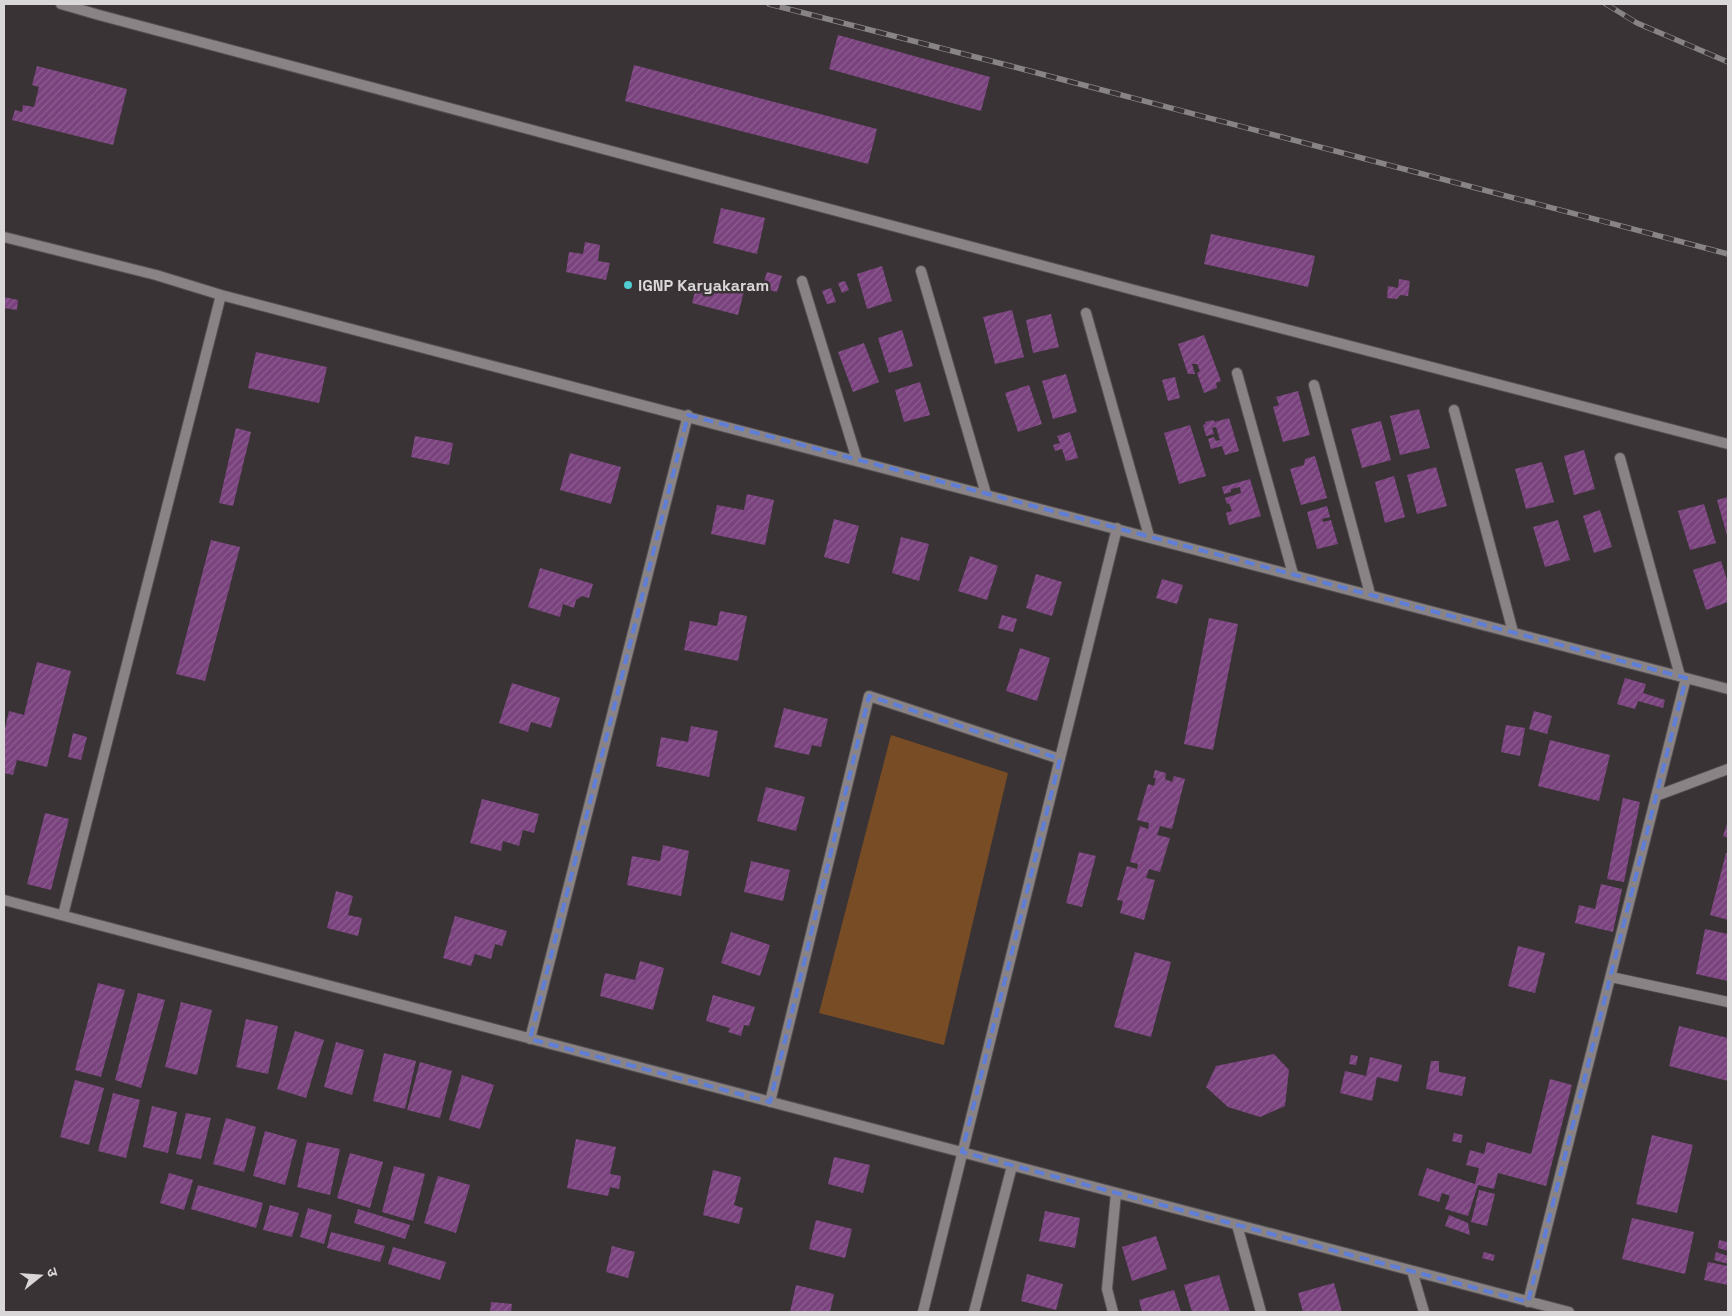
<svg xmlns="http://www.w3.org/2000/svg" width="1732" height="1316" font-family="'Space Grotesk','Noto Sans Devanagari',sans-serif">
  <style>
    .park { fill: #784c25 }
    .building { fill: url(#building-hatch) }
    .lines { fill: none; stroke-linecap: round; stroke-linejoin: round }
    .minor-casing { stroke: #545051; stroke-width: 12 }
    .minor { stroke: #898385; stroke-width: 10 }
    .rail-casing { stroke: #888485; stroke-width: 5.5 }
    .rail { stroke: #393335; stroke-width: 4; stroke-dasharray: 11; stroke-linecap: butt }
    .marked { fill: none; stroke: #5f7ed8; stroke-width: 4; stroke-dasharray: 10 6; stroke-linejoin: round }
    .poi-dot { fill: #51ccd2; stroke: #393335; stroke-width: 2 }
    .labels { text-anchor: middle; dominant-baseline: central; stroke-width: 5; stroke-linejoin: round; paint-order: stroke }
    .poi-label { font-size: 16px; font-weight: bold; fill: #dad7d8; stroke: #393335; text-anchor: start }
  </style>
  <defs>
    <pattern id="building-hatch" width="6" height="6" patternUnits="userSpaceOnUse" patternTransform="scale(1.25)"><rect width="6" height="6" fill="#7a437e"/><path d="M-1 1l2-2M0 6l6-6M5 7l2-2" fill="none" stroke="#8c5d90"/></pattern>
  </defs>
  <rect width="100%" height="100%" fill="#393335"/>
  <!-- park -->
  <path class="park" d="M891 735 1008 773 944 1045 819 1013Z"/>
  <!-- building -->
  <path class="building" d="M838 35 990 77 981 111 829 69Z
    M634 65 877 129 868 164 625 101Z
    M37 66 127 89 113 145 12 120 15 110 22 112 23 105 34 107 39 87 32 85Z
    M721 208 765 218 757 254 713 243Z
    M1211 234 1315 256 1308 287 1204 264Z
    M585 242 600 245 598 261 610 263 606 280 566 272 569 252 583 254Z
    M882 266 892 301 867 309 857 274Z
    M767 272 782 276 777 292 762 288Z
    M1399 279 1410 281 1408 296 1400 295 1397 299 1387 298 1388 286 1398 288Z
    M698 280 744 291 738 315 692 303Z
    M845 281 849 290 842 293 838 283Z
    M831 288 836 302 827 304 822 291Z
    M4 297 18 300 17 310 4 308Z
    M1012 310 1024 357 995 364 983 317Z
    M1051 314 1059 347 1033 353 1026 320Z
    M902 330 913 366 889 373 878 338Z
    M1204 335 1221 381 1216 383 1217 388 1204 393 1197 373 1200 371 1197 364H1192L1195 374H1188L1178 344Z
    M864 343 879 382 853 392 838 352Z
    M256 352 327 367 319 403 248 388Z
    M1066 374 1077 412 1053 419 1042 381Z
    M1175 377 1180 398 1168 401 1162 380Z
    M920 382 930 415 904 422 895 390Z
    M1029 385 1042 424 1018 432 1005 393Z
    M1298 391 1310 435 1283 442 1273 407 1279 405 1276 397Z
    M1419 409 1430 448 1400 455 1390 416Z
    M1229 418 1239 451 1225 455 1222 446 1211 449 1208 439 1214 437 1216 441 1220 440 1216 427 1212 428 1214 434 1206 436 1203 425 1206 424 1205 422 1213 420 1215 422Z
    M1381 421 1391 460 1362 468 1351 429Z
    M1190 425 1206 476 1179 484 1164 433Z
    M236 428 251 432 233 506 219 503Z
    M1070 432 1078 458 1066 461 1062 449 1055 451 1053 445 1060 443 1057 436Z
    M415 436 453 443 449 465 411 457Z
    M1584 450 1595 489 1574 495 1564 456Z
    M570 453 621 467 611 504 560 490Z
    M1315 456 1327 498 1301 505 1290 469 1304 465 1305 459Z
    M1542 462 1554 502 1526 509 1515 469Z
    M1436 467 1447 506 1417 514 1407 475Z
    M1394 476 1405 517 1385 523 1375 482Z
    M1250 479 1261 516 1229 525 1226 513 1232 511 1229 503 1227 504 1225 498 1241 493 1240 487 1231 489V492L1224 494 1222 487Z
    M747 494 774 500 765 545 711 534 717 505 744 510Z
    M1728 497V539L1717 500Z
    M1704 504 1716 543 1690 550 1678 511Z
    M1327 506 1330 517 1322 519 1323 522 1331 520 1338 544 1317 549 1307 512Z
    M1600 510 1612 547 1594 553 1583 516Z
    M834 519 859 526 849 564 824 557Z
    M1558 520 1570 560 1545 567 1533 527Z
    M901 537 929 544 919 581 892 573Z
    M211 540 240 547 205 681 176 674Z
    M970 556 998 566 987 600 958 591Z
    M1721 561 1728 583V602L1706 610 1693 570Z
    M540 568 593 584 589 598 582 596 576 600 574 608 563 604 560 617 528 607Z
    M1036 574 1062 582 1052 616 1026 608Z
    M1162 579 1183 585 1177 604 1156 598Z
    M720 611 747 616 738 661 684 650 690 621 717 626Z
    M1002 615 1017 619 1013 632 998 628Z
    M1209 618 1238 624 1213 750 1184 744Z
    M1020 648 1050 658 1037 701 1006 691Z
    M37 662 71 671 47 767 17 760 13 775 4 773V733L9 711 24 715Z
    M1625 678 1646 684 1643 693 1665 700 1663 708 1638 701 1635 709 1617 704Z
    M512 683 560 698 551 728 531 722 528 732 499 723Z
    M784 708 828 719 821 747 812 745 809 755 774 747Z
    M1534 711 1552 716 1547 734 1529 729Z
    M1506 725 1525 728 1520 756 1501 752Z
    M691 726 718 731 709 777 656 766 661 737 688 742Z
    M73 733 87 737 81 760 68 757Z
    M1550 740 1610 755 1599 801 1538 786Z
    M1155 770 1166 773 1165 779 1172 782 1174 776 1185 779 1172 829 1160 826 1157 835 1170 838 1160 872 1149 869 1146 878 1155 880 1144 920 1120 913 1123 901 1117 900 1127 866 1137 869 1138 864 1130 862 1140 826 1148 829 1149 823 1137 820 1148 784 1154 786 1156 778H1153Z
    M766 787 805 797 796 831 757 821Z
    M1623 798 1640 802 1624 882 1607 879Z
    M482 799 539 814 534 833 523 830 519 846 503 841 501 851 470 843Z
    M45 813 69 819 51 890 27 884Z
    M1728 821V838L1723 836Z
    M663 845 689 851 681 896 627 885 632 856 660 861Z
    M1079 852 1096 856 1082 907 1066 903Z
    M1726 853H1728V920L1710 915Z
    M751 861 790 870 783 901 744 892Z
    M1601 884 1622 889 1613 932 1575 923 1579 905 1595 909Z
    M336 891 353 896 348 915 362 918 358 936 327 928Z
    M455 916 507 931 502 946 495 944 491 959 475 954 471 966 443 958Z
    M1705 929 1728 934V981L1696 974Z
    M731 932 770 945 760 976 721 963Z
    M1518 946 1545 953 1535 993 1508 986Z
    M1135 952 1171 962 1151 1037 1114 1027Z
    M640 961 664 968 653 1010 600 996 605 973 635 980Z
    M98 983 125 990 101 1077 75 1070Z
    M138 993 165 1000 141 1088 115 1080Z
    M713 995 755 1007 749 1026 744 1025 741 1036 728 1032 730 1028 706 1021Z
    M181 1002 212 1010 197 1075 165 1067Z
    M246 1019 278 1026 268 1074 236 1067Z
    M1679 1026 1728 1038V1081L1669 1066Z
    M295 1031 324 1040 306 1098 277 1089Z
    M336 1042 364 1050 352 1095 324 1087Z
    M384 1053 416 1061 405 1109 373 1101Z
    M1274 1054 1289 1070 1285 1106 1260 1117 1228 1107 1206 1087 1216 1066Z
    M1351 1055 1358 1056 1356 1065 1349 1064Z
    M1370 1057 1402 1065 1398 1082 1377 1077 1372 1101 1340 1093 1345 1071 1366 1076Z
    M1431 1061H1439V1072L1466 1077 1462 1096 1426 1089Z
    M420 1062 452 1071 440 1118 407 1110Z
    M462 1075 494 1085 480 1129 449 1120Z
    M1550 1079 1572 1085 1546 1186 1498 1173 1494 1189 1478 1185 1468 1216 1445 1209 1450 1196 1442 1193 1439 1202 1418 1195 1427 1168 1475 1184 1479 1168 1466 1165 1470 1150 1484 1154 1487 1142 1531 1154Z
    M75 1080 104 1088 89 1145 60 1137Z
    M113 1093 140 1100 126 1158 98 1151Z
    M152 1106 177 1112 168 1153 143 1147Z
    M186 1113 211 1118 201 1159 176 1154Z
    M226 1118 256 1127 244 1172 213 1164Z
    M265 1131 297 1140 285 1185 253 1176Z
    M1454 1133 1463 1135 1461 1143 1452 1141Z
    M1652 1135 1693 1145 1677 1213 1636 1204Z
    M576 1139 616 1147 610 1174 621 1176 619 1189 610 1187 608 1196 567 1188Z
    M307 1142 340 1149 330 1195 297 1187Z
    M350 1153 383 1162 370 1208 337 1198Z
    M834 1157 870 1165 863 1193 828 1184Z
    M394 1166 425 1174 413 1221 382 1212Z
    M713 1170 741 1177 734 1205 743 1208 739 1224 703 1215Z
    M169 1173 193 1180 184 1210 160 1203Z
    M438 1176 470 1185 456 1233 424 1223Z
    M198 1185 263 1203 256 1228 191 1209Z
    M1479 1190 1495 1194 1487 1226 1471 1222Z
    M270 1205 299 1213 292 1237 263 1230Z
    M308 1208 332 1215 324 1244 300 1237Z
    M358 1209 410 1225 405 1239 354 1223Z
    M1045 1211 1080 1218 1075 1248 1039 1241Z
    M1449 1215 1468 1223 1470 1235 1445 1226Z
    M1632 1218 1694 1232 1685 1274 1622 1259Z
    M816 1220 852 1229 845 1258 809 1249Z
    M331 1232 385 1246 380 1262 327 1248Z
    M1156 1236 1167 1269 1132 1281 1122 1247Z
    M1719 1240 1728 1242V1251L1718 1248Z
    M612 1246 635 1252 628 1278 606 1272Z
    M393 1247 446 1262 440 1280 388 1264Z
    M1484 1252 1495 1255 1493 1261 1482 1258Z
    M1716 1252 1728 1256V1264L1714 1260Z
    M1708 1262 1728 1266V1285L1704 1280Z
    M1027 1274 1063 1284 1056 1310 1021 1301Z
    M1219 1275 1230 1312H1192L1184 1285Z
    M1334 1283 1342 1312H1303L1298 1293Z
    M796 1285 834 1294 830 1312H790Z
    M1174 1290 1181 1312H1142L1139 1300Z
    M491 1302 512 1304 511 1312H490Z"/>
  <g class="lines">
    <!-- minor casing -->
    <g class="minor-casing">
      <path id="minor" d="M61 4 99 15 1138 291 1728 444
        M4 237 156 275 221 295 1728 689
        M921 271 986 494
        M802 281 857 460
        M1086 313 1149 536
        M1237 373 1293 574
        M1314 385 1370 594
        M1454 410 1513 632
        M1620 458 1680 676
        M1656 796 1728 769
        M4 900 1569 1312
        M63 915 221 295
        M1611 977 1728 1002
        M530 1039 688 415
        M770 1102 869 696 1060 759
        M1237 1225 1261 1312
        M1412 1271 1424 1312
        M1528 1302 1686 678
        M923 1312 1117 528
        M974 1312 1012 1166
        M1113 1312 1107 1289 1116 1193"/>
    </g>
    <!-- minor -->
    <use href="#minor" class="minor"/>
    <!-- rail casing -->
    <g class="rail-casing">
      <path id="rail" d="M769 4 1026 70 1728 254
        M1606 4 1637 23 1728 62"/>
    </g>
    <!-- rail -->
    <use href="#rail" class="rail"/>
  </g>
  <!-- marked area -->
  <path class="marked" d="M688 415 1686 678 1528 1302 962 1152 1060 759 869 696 770 1102 530 1039Z"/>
  <!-- markers -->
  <circle class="poi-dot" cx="628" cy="285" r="5"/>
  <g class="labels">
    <!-- poi labels -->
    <g class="poi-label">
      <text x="638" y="285">IGNP Karyakaram</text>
    </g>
  </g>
  <!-- border -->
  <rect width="1732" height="1316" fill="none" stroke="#dad7d8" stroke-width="10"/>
  <!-- north arrow -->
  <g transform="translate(40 1276) rotate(73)" stroke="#393335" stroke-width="4" paint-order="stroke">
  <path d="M0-4L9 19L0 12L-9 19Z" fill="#dad7d8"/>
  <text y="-8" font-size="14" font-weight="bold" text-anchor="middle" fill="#dad7d8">उ</text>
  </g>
</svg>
